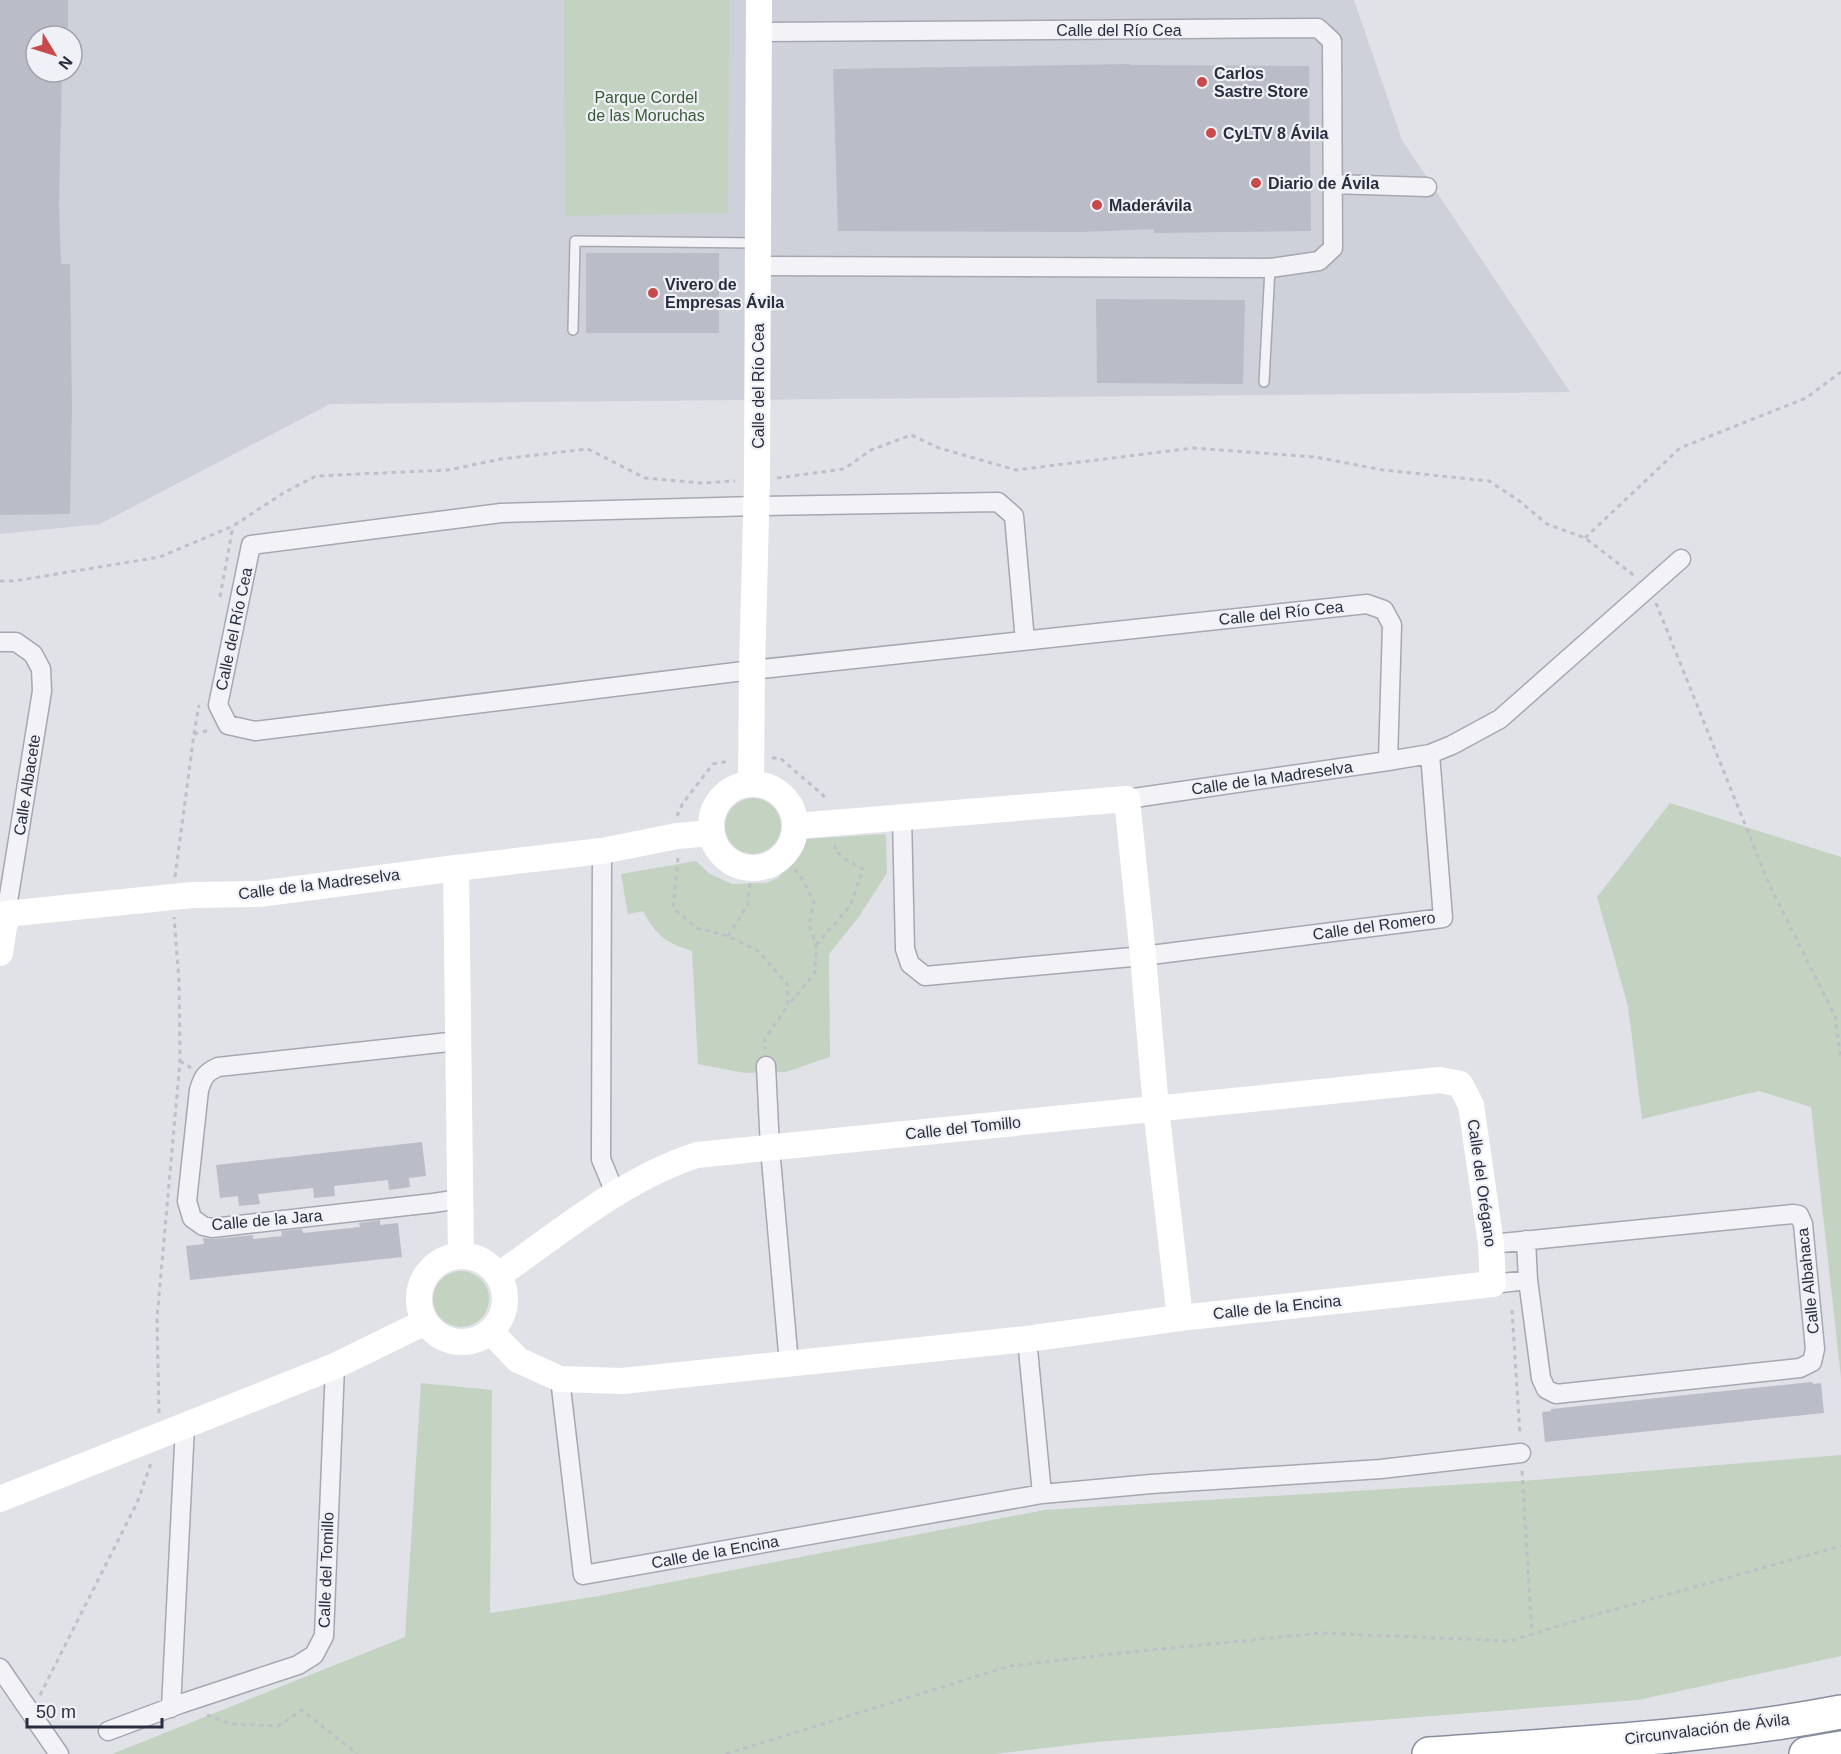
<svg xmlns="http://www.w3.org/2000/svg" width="1841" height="1754" font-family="Arial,sans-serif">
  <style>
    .built { fill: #ced1da; fill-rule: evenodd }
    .green { fill: #c3d2c1 }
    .building { fill: #babdc8 }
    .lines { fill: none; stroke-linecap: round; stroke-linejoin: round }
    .lane-casing { stroke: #a5a8b2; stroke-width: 12 }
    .street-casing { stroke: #a5a8b2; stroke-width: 21 }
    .highway-casing { stroke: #888d9e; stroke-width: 36 }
    .path { stroke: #bec0c7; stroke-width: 3; stroke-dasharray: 4.5 4.5; stroke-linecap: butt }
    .lane { stroke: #f3f3f7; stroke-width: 9 }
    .street { stroke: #f3f3f7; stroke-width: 18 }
    .secondary { stroke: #fff; stroke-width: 26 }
    .highway { stroke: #fff; stroke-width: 33 }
    .poi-dot { fill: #c94a4a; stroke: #eff1f6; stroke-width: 2 }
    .labels { text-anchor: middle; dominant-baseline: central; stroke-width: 4.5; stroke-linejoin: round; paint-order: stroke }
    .street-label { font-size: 16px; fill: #292e3f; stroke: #eff1f6 }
    .poi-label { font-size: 16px; font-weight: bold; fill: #292e3f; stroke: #eff1f6; text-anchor: start }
    .park-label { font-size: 16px; fill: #395a37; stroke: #eff1f6 }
  </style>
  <rect width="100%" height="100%" fill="#e0e2e8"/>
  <!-- built -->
  <path class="built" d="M0 0H1354L1402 140 1570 392 330 404 100 524 0 534ZM36 36H72V72H36Z"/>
  <!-- green -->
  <path class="green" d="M564 0H729L728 213 565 216Z
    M725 826a28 28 0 1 1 56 0a28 28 0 1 1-56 0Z
    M1670 803 1841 857V1378L1811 1107 1759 1091 1642 1119 1628 1006 1597 897Z
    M886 834 887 873 858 918 829 954 830 1057 786 1072 745 1073 698 1064 692 951C667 943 656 936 643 911L628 914 621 874 696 861 710 874 732 884 766 883 778 878 805 839Z
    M433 1299a28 28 0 1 1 56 0a28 28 0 1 1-56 0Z
    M421 1383 492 1390 490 1613 599 1596 1044 1510 1535 1480 1841 1455V1656L1638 1700 1096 1742 995 1754H112L405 1637Z"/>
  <!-- building -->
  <path class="building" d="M0 0H68V36H36V72H62L59 206 61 264H70L72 407 70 514 0 515Z
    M1130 64V65L1309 66 1311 231 1154 233V229L1080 232 838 231 833 69Z
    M586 253H719V333H586Z
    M1096 299 1245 300 1243 384 1097 383Z
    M422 1142 426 1176 409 1178 410 1187 389 1190 388 1180 334 1186 335 1196 325 1197 314 1198 313 1188 258 1194 260 1204 239 1206 238 1196 220 1198 216 1165Z
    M380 1220V1225L398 1223 402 1257 190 1280 186 1246 204 1244 203 1238 213 1239 253 1235V1239L282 1236 281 1231 302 1229 303 1233 360 1227 359 1223Z
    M1812 1382 1813 1384 1821 1383 1824 1413 1545 1442 1542 1412 1551 1411V1409Z"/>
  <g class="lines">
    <!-- lane casing -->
    <g class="lane-casing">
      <path id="lane" d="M573 330 575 241 756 243
        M1264 382 1270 268"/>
    </g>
    <!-- street casing -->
    <g class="street-casing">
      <path id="street" d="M1332 184 1427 187
        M758 266 1270 268 1319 261 1333 248 1332 41 1318 28 759 32
        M1025 641 1014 516 998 502 756 506 501 513 251 545 218 705 228 725 255 731 752 670 1367 604 1384 610 1392 625 1388 761
        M0 642H16L33 654 41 669 42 691 6 914H0
        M1127 799 1388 761 1430 754 1452 745 1500 719 1681 559
        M902 817 905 949 910 964 925 976 1143 956 1443 918 1430 754
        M602 851 601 1159 615 1193
        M458 1041 218 1067C205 1073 203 1077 199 1090L187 1201 192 1218 203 1226 212 1228 433 1203 460 1199
        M766 1066 770 1148 789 1364
        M1491 1244 1793 1214 1799 1215 1803 1224 1815 1349 1812 1362 1800 1368 1556 1394 1546 1389 1541 1378 1528 1280 1526 1240
        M1493 1284 1528 1280
        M1027 1339 1042 1494
        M560 1379 583 1575 1042 1494 1151 1484 1381 1469 1521 1453
        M0 1668 59 1754
        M171 1708 185 1426
        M108 1731 180 1704 298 1665 314 1655 324 1636 335 1366"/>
    </g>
    <!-- highway casing -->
    <g class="highway-casing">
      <path id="highway" d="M1429 1754C1566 1744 1706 1738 1841 1712
        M1806 1754 1841 1748"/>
    </g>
    <!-- path -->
    <path class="path" d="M777 478 844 469 871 450 911 435 939 448 1016 470 1193 448 1315 457 1383 470 1489 481 1518 500 1547 524 1585 538 1636 577
      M1585 538 1680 448 1806 398 1841 372
      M0 581H14L160 557 233 526 285 492 316 476 448 470 501 459 588 449 645 478 701 483 735 481
      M220 597 233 526
      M1656 603 1769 884 1835 1016 1841 1060
      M194 734 210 730
      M772 758H780L823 795 826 801
      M677 816 683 803 713 764 730 761
      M784 855 802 879 814 902 809 925 816 945 815 973 789 1004
      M678 858 673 908 697 928 728 936 758 951 787 984 788 1005 765 1039V1049
      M175 877 194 734 199 705
      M728 936 748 904 751 868
      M816 945 850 906 863 869 845 859 835 850V845
      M180 1061 191 1068
      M1512 1310 1520 1435
      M159 1413 157 1318 180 1061 179 980 174 917
      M1522 1471 1532 1634
      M40 1695 137 1503 151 1463
      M207 1715 230 1724 278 1726 302 1710 357 1754
      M726 1754 1010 1666 1130 1652 1322 1633 1510 1641 1591 1616 1841 1546"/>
    <!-- lane -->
    <use href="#lane" class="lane"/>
    <!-- street -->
    <use href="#street" class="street"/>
    <!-- secondary -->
    <path class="secondary" d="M751 783 752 670 757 480 759 0
      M711 826a42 42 0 1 1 84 0a42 42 0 1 1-84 0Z
      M796 826 1127 799 1143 956 1156 1108 1180 1318
      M456 868 461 1255
      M0 953 6 914 192 895 259 894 456 868 602 851 677 836 711 833
      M419 1299a43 43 0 1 1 86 0a43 43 0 1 1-86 0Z
      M491 1332 518 1360 560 1379 622 1381 1027 1339 1180 1318 1493 1284 1491 1244 1471 1105 1460 1084 1440 1080 697 1155C623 1179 562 1231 499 1275
      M0 1499 335 1366 425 1322"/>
    <!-- highway -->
    <use href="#highway" class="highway"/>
  </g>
  <!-- markers -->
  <g class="poi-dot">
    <circle cx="1202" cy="82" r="6"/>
    <circle cx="1211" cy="133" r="6"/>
    <circle cx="1256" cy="183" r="6"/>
    <circle cx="1097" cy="205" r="6"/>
    <circle cx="653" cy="293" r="6"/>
  </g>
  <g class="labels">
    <!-- street labels -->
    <g class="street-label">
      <text x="1119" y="30">Calle del Río Cea</text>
      <text transform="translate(758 386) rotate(-90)">Calle del Río Cea</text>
      <text transform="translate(1281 613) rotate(-6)">Calle del Río Cea</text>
      <text transform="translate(234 629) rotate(-78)">Calle del Río Cea</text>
      <text transform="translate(1272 778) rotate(-8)">Calle de la Madreselva</text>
      <text transform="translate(27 785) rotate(-81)">Calle Albacete</text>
      <text transform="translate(319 884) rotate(-7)">Calle de la Madreselva</text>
      <text transform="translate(1374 926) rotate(-8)">Calle del Romero</text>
      <text transform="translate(963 1128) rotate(-6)">Calle del Tomillo</text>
      <text transform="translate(1482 1183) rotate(82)">Calle del Orégano</text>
      <text transform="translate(267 1220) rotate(-5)">Calle de la Jara</text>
      <text transform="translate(1808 1281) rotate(-96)">Calle Albahaca</text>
      <text transform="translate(1277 1307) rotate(-6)">Calle de la Encina</text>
      <text transform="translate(715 1552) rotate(-10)">Calle de la Encina</text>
      <text transform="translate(326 1570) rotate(-88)">Calle del Tomillo</text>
      <text transform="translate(1707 1729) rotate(-7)">Circunvalación de Ávila</text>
    </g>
    <!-- poi labels -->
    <g class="poi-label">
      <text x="1214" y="73">Carlos<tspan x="1214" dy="18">Sastre Store</tspan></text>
      <text x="1223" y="133">CyLTV 8 Ávila</text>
      <text x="1268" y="183">Diario de Ávila</text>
      <text x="1109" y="205">Maderávila</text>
      <text x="665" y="284">Vivero de<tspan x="665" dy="18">Empresas Ávila</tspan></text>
    </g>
    <!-- park labels -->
    <g class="park-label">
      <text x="646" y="97">Parque Cordel<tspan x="646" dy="18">de las Moruchas</tspan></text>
    </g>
  </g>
  <!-- north arrow -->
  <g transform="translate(54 54) rotate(128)"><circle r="28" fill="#eff1f6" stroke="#a0a3ad" stroke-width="1.5"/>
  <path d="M0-4.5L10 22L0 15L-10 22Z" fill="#c94a4a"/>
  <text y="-9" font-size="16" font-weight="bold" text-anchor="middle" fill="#292e3f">N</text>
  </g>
  <!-- scale -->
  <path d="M27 1718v9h135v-9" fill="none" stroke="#292e3f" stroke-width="3"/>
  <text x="36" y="1718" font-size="18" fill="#292e3f" stroke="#eff1f6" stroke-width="4.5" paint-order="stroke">50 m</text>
</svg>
